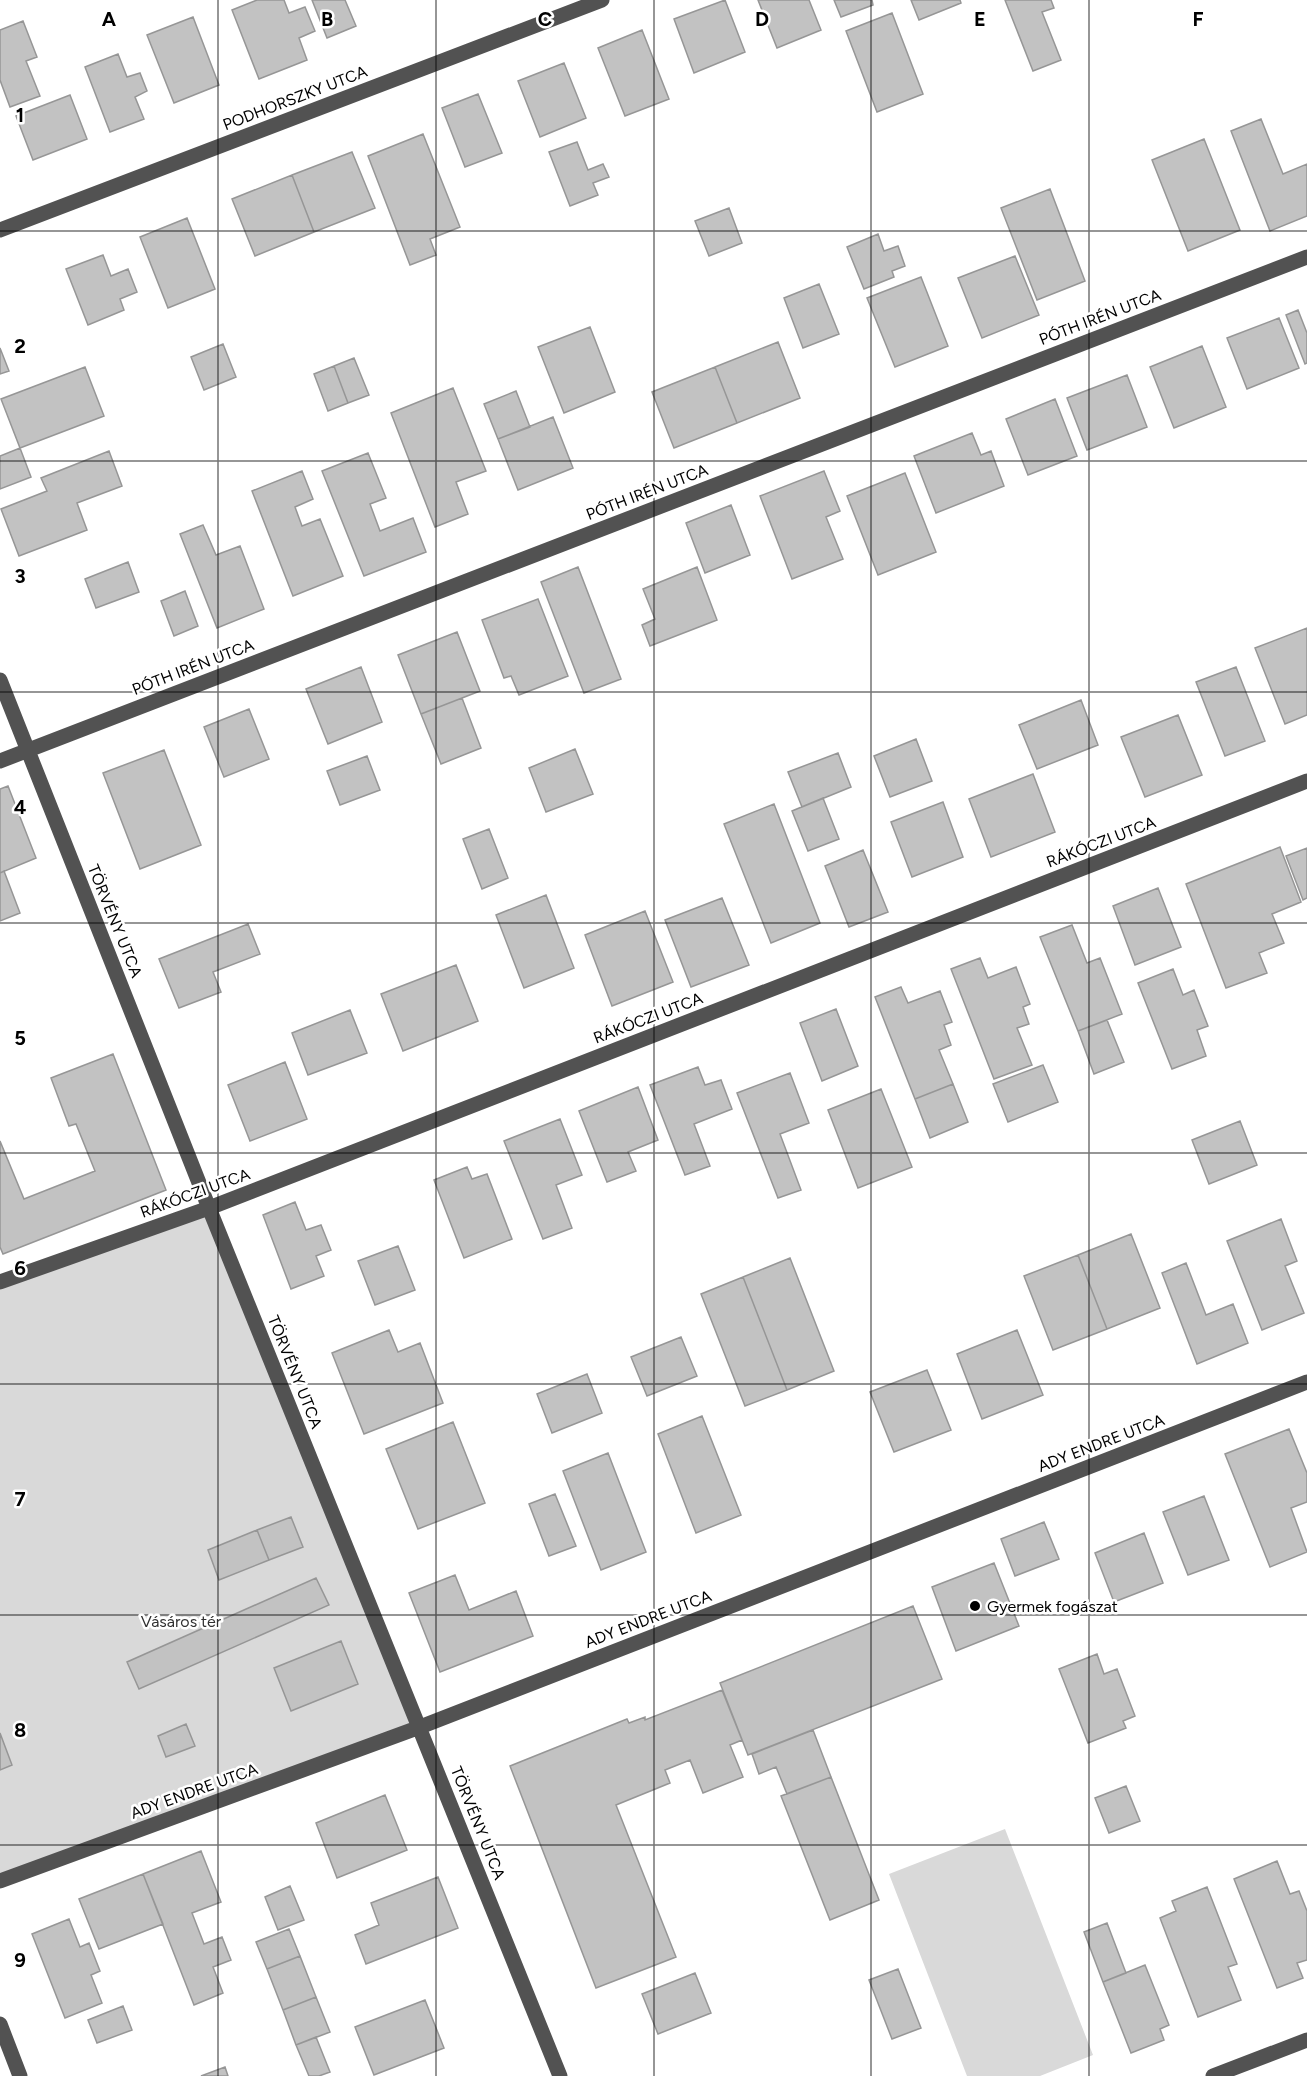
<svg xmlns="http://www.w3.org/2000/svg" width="1307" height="2076" font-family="Figtree,sans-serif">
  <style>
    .green { fill: #d9d9d9 }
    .building { fill: #c2c2c2; stroke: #969696; stroke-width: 1.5 }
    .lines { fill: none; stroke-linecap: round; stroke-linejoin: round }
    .minor { stroke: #525252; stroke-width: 15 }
    .grid { fill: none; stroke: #000; stroke-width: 1.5; stroke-opacity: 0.55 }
    .poi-dot { fill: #000; stroke: #fff; stroke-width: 2 }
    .labels { text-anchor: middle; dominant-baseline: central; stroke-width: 5; stroke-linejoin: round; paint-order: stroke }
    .street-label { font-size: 16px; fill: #000; stroke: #fff }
    .poi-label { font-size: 16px; fill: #000; stroke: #fff; text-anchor: start }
    .park-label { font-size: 16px; fill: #303030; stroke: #fff }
    .grid-label { font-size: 20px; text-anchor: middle; font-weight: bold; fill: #000; stroke: #fff; stroke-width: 5; stroke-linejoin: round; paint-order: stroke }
  </style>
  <rect width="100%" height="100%" fill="#fff"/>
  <!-- green -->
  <path class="green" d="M209 1208 420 1727 0 1881V1282Z
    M1005 1829 1093 2055 1040 2076H967L889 1874Z"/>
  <!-- building -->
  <path class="building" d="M257 0H284L289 13 305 7 315 31 299 38 307 60 259 79 232 10Z
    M312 0H345L356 26 327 38Z
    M725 0 745 52 694 73 674 19Z
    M758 0H809L821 30 777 48Z
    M834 0H872L873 5 841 17Z
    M911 0H960L961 3 919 20Z
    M1005 0H1051L1054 8 1042 12 1061 60 1033 71Z
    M892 13 923 94 877 112 846 31Z
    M193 17 219 85 174 103 147 35Z
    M23 21 37 57 26 61 40 96 10 107 0 80V30Z
    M642 30 669 99 625 116 598 48Z
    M118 54 127 77 140 73 147 91 135 97 144 119 110 132 85 67Z
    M564 63 586 118 540 137 518 81Z
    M478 94 502 153 465 167 442 108Z
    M70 95 87 139 33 160 16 116Z
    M1261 119 1283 174 1307 164V216L1270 231 1231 131Z
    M423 134 460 227 430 239 436 255 410 265 368 156Z
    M1204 139 1240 230 1188 251 1152 160Z
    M577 142 588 170 603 164 609 177 593 183 598 195 570 206 549 152Z
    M352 152 375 208 314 232 292 175Z
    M292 175 314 232 255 256 232 199Z
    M1050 189 1085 281 1037 300 1001 208Z
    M729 208 742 243 709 256 695 221Z
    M187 218 215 289 168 308 140 237Z
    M878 234 884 251 898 246 905 266 892 271 894 277 864 289 847 247Z
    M103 255 111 276 128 269 137 292 120 299 124 310 88 325 66 269Z
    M1015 256 1039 315 982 338 958 278Z
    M921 277 948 346 895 367 867 298Z
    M819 284 839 334 803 348 784 298Z
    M1298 310 1307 333V363L1305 364 1286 315Z
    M1279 318 1299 368 1247 389 1227 338Z
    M590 327 615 392 564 413 538 347Z
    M778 342 800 398 737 423 715 367Z
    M223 344 236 377 204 390 191 357Z
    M1202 346 1226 407 1174 428 1150 367Z
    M0 348 9 371 0 374Z
    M354 358 369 395 348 403 334 366Z
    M334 366 348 403 328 411 314 374Z
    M85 367 104 416 20 448 1 399Z
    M715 367 737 423 674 448 652 392Z
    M1127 375 1147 427 1087 450 1067 398Z
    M453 388 486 471 456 482 468 514 435 527 391 413Z
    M516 391 530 427 498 439 484 404Z
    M1055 399 1077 456 1028 475 1006 419Z
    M553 417 573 468 518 490 498 439Z
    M972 433 981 455 991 451 1004 486 936 513 914 456Z
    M20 448 31 477 0 489V456Z
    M109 451 122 486 77 503 87 530 19 556 1 509 47 491 41 478Z
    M368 453 386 498 370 504 380 531 413 518 426 552 364 576 322 471Z
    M302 471 313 499 295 507 302 526 320 519 343 576 293 596 252 491Z
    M824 471 840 511 826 517 843 559 792 579 760 496Z
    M905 473 936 552 878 575 847 496Z
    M731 505 750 555 705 573 686 523Z
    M203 525 216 555 240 546 264 609 217 628 180 534Z
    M128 562 139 592 96 608 85 579Z
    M578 567 621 679 584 693 541 582Z
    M697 567 717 620 650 646 642 625 655 619 643 589Z
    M185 591 198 626 174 636 161 601Z
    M538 599 568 676 519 695 511 676 504 678 482 620Z
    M1307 628V715L1285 724 1255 648Z
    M457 632 480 691 421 714 398 655Z
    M361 667 382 722 328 744 306 689Z
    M1236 667 1265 741 1225 756 1196 682Z
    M462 698 481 748 441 764 421 714Z
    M1081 700 1098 745 1037 769 1019 725Z
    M249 709 269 759 224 777 204 727Z
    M1178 715 1202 775 1145 797 1121 737Z
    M916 739 932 781 890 797 874 756Z
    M575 749 593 794 546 812 529 768Z
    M164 750 201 845 140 869 103 773Z
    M838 753 851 787 802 807 788 772Z
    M367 756 380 790 340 805 327 771Z
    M1033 774 1055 832 991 857 969 799Z
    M8 786 36 858 0 873V789Z
    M823 798 839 839 808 851 792 811Z
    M943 802 963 857 912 877 891 822Z
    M774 804 820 923 771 943 724 824Z
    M489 829 508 878 482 889 463 839Z
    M1280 847 1301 902 1272 914 1284 943 1259 953 1267 973 1226 988 1186 884Z
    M1307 848V898L1303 900 1286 856Z
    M863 850 888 912 849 927 825 866Z
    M4 871 20 913 0 921V873Z
    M1158 888 1181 947 1135 965 1113 906Z
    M546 895 574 968 524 988 496 915Z
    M722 898 749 965 691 987 665 920Z
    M645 911 673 982 612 1006 585 935Z
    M248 924 260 954 213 972 221 992 179 1008 159 959Z
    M1072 925 1087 963 1100 958 1122 1014 1078 1031 1040 937Z
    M980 958 988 978 1016 967 1030 1004 1023 1007 1029 1024 1017 1028 1032 1065 994 1079 951 969Z
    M456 965 478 1021 403 1051 381 994Z
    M1173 969 1183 995 1194 990 1208 1026 1197 1030 1206 1056 1172 1069 1138 983Z
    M901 987 908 1003 940 991 952 1022 944 1025 951 1045 939 1050 953 1084 915 1099 875 997Z
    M836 1009 858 1066 822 1081 800 1023Z
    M350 1010 367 1053 308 1075 292 1033Z
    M1107 1020 1124 1062 1094 1074 1078 1031Z
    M113 1054 166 1190 3 1254 0 1247V1141L24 1199 95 1171 76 1124 69 1126 51 1078Z
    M285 1062 307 1119 250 1141 228 1085Z
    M1043 1065 1058 1102 1008 1122 993 1084Z
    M698 1067 705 1085 721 1080 732 1109 694 1124 710 1166 685 1175 650 1085Z
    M790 1073 809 1123 780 1134 801 1190 778 1198 737 1093Z
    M953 1084 968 1122 930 1138 915 1099Z
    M638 1087 658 1140 628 1152 636 1171 607 1182 579 1111Z
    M881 1089 912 1167 858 1188 828 1110Z
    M560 1119 582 1175 556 1185 572 1228 543 1239 504 1141Z
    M1240 1121 1257 1165 1209 1184 1192 1140Z
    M467 1167 472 1179 487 1174 512 1239 464 1258 434 1180Z
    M295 1202 306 1230 321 1225 331 1250 316 1256 324 1276 291 1289 263 1215Z
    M1281 1219 1297 1261 1285 1266 1304 1313 1262 1330 1227 1241Z
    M1131 1234 1160 1308 1107 1329 1078 1255Z
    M398 1246 415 1290 375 1305 358 1261Z
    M1078 1255 1107 1329 1053 1350 1024 1276Z
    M790 1258 834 1371 787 1390 743 1277Z
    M1186 1263 1206 1315 1233 1304 1248 1343 1197 1364 1162 1273Z
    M743 1277 787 1390 745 1406 701 1294Z
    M389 1330 398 1352 420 1343 443 1403 364 1434 332 1353Z
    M1017 1330 1043 1395 982 1419 957 1354Z
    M681 1337 697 1376 647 1396 631 1357Z
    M927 1370 951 1430 894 1452 870 1392Z
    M587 1374 602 1413 552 1433 537 1394Z
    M702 1416 741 1515 696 1533 658 1434Z
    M453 1422 485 1503 418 1529 386 1449Z
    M1289 1429 1307 1473V1502L1291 1508 1307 1552 1270 1567 1225 1454Z
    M608 1453 646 1552 601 1570 563 1471Z
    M555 1494 576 1546 549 1556 529 1504Z
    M1204 1496 1229 1560 1188 1575 1163 1512Z
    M291 1517 303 1547 269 1560 257 1530Z
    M1044 1522 1059 1559 1015 1576 1001 1539Z
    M257 1530 269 1560 219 1580 208 1550Z
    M1144 1533 1163 1583 1114 1602 1095 1553Z
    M994 1563 1019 1626 956 1651 932 1587Z
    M455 1575 469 1610 516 1591 533 1636 440 1672 409 1593Z
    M316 1578 329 1605 139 1689 127 1662Z
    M913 1606 942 1679 748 1755 720 1683Z
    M341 1641 358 1684 291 1711 274 1668Z
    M1097 1654 1104 1674 1117 1669 1135 1716 1123 1721 1126 1728 1088 1743 1059 1669Z
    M722 1690 742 1740 730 1745 743 1777 703 1793 690 1760 665 1770 670 1783 616 1805 676 1957 596 1988 510 1766 627 1719 629 1723 645 1717V1720Z
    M186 1724 195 1746 166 1757 158 1736Z
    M813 1730 831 1777 787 1794 776 1767 759 1774 752 1754Z
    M0 1733 12 1765 0 1770Z
    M831 1777 879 1900 830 1920 781 1796Z
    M1126 1786 1140 1821 1109 1833 1095 1798Z
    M385 1795 407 1850 337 1878 316 1823Z
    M201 1851 221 1902 192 1913 204 1944 222 1937 231 1960 213 1967 223 1993 194 2005 143 1874Z
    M1277 1861 1290 1894 1299 1891 1307 1911V1960L1297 1963 1303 1978 1277 1988 1234 1879Z
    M143 1874 163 1924 99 1949 79 1899Z
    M438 1877 458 1928 366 1964 355 1935 379 1925 371 1903Z
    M290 1886 304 1920 278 1930 265 1897Z
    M1207 1887 1237 1964 1228 1967 1241 2000 1198 2017 1160 1918 1176 1911 1172 1901Z
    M69 1919 80 1947 89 1943 100 1971 91 1975 102 2003 65 2018 32 1934Z
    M1107 1923 1126 1973 1103 1982 1084 1932Z
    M289 1929 300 1956 267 1969 256 1942Z
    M300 1956 316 1997 283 2010 267 1969Z
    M1145 1965 1169 2025 1160 2029 1164 2040 1131 2053 1103 1982Z
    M898 1969 921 2028 892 2039 869 1980Z
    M695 1973 711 2013 658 2034 642 1994Z
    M316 1997 330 2032 296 2045 283 2010Z
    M425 2000 444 2048 374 2075 355 2027Z
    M123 2006 132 2030 97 2043 88 2020Z
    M316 2037 330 2072 319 2076H309L296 2045Z
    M225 2067 228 2076H201Z"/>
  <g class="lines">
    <!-- minor -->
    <path class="minor" d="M0 230 602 0
      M0 680 209 1208 560 2076
      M0 761 1307 257
      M0 1282 209 1208 1307 781
      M0 1881 420 1727 1307 1382
      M0 2024 20 2076
      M1213 2076 1307 2040"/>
  </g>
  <!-- grid -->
  <path class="grid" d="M218 0V2076M436 0V2076M654 0V2076M871 0V2076M1089 0V2076M0 231H1307M0 461H1307M0 692H1307M0 923H1307M0 1153H1307M0 1384H1307M0 1615H1307M0 1845H1307"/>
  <!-- markers -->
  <circle class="poi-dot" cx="975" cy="1606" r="6"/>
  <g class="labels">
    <!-- street labels -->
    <g class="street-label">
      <text transform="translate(295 98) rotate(-21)">PODHORSZKY UTCA</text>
      <text transform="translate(1100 317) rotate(-21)">PÓTH IRÉN UTCA</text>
      <text transform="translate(647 492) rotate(-21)">PÓTH IRÉN UTCA</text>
      <text transform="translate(193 667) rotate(-21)">PÓTH IRÉN UTCA</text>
      <text transform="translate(1101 842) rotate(-21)">RÁKÓCZI UTCA</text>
      <text transform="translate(115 921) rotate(68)">TÖRVÉNY UTCA</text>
      <text transform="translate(648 1018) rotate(-21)">RÁKÓCZI UTCA</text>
      <text transform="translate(195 1193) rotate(-20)">RÁKÓCZI UTCA</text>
      <text transform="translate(295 1372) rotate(68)">TÖRVÉNY UTCA</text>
      <text transform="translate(1101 1443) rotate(-21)">ADY ENDRE UTCA</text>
      <text transform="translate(648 1619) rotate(-21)">ADY ENDRE UTCA</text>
      <text transform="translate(194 1791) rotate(-20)">ADY ENDRE UTCA</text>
      <text transform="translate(478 1823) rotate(68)">TÖRVÉNY UTCA</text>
    </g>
    <!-- poi labels -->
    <g class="poi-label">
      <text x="987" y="1606">Gyermek fogászat</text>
    </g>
    <!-- park labels -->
    <g class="park-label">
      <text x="181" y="1621">Vásáros tér</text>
    </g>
  </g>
  <g class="grid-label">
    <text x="109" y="26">A</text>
    <text x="327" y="26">B</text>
    <text x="545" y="26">C</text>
    <text x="762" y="26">D</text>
    <text x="980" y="26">E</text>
    <text x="1198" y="26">F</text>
    <text x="20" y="122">1</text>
    <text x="20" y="353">2</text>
    <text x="20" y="583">3</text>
    <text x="20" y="814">4</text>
    <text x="20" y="1045">5</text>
    <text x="20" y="1275">6</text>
    <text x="20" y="1506">7</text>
    <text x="20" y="1737">8</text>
    <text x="20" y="1967">9</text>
  </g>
</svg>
